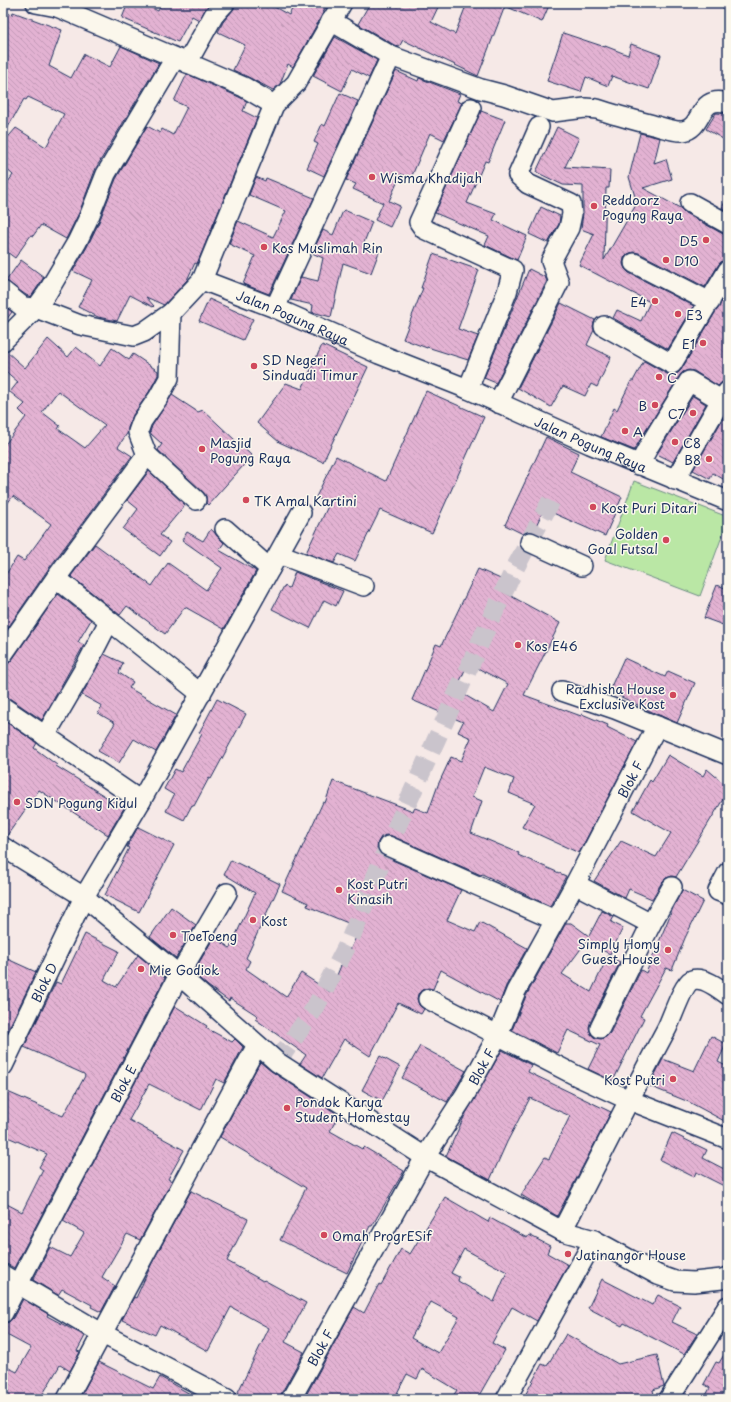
<svg xmlns="http://www.w3.org/2000/svg" width="731" height="1402" font-family="'Playpen Sans',sans-serif">
  <style>
    .pitch { fill: #bae7a5; stroke: #6a8b82 }
    .building { fill: url(#building-back-hatch); stroke: #1b2f5e; fill-rule: evenodd }
    .lines { fill: none; stroke-linecap: round; stroke-linejoin: round }
    .street-tunnel { stroke: #cac4cc; stroke-width: 19; stroke-dasharray: 19 10; stroke-linecap: butt }
    .street-casing { stroke: #1b2f5e; stroke-width: 22 }
    .street { stroke: #fbf7ec; stroke-width: 19 }
    .poi-dot { fill: #d1495b; stroke: #fbf7ec; stroke-width: 1.5 }
    .labels { text-anchor: middle; dominant-baseline: central; stroke-width: 3; stroke-linejoin: round; paint-order: stroke }
    .poi-label { font-size: 13px; fill: #1b2f5e; stroke: #fbf7ec; text-anchor: start }
    .street-label { font-size: 13px; fill: #1b2f5e; stroke: #fbf7ec }
  </style>
  <defs>
    <pattern id="building-back-hatch" width="6" height="6" patternUnits="userSpaceOnUse"><rect width="6" height="6" fill="#e3b2d2"/><path d="M-1 5l2 2M0 0l6 6M5-1l2 2" fill="none" stroke="#c299b7"/></pattern>
  </defs>
  <rect width="100%" height="100%" fill="#f6e9e7"/>
  <filter id="ink" filterUnits="userSpaceOnUse"><feTurbulence type="fractalNoise" baseFrequency=".025" numOctaves="2"/><feDisplacementMap in="SourceGraphic" scale="8" xChannelSelector="R" yChannelSelector="G"/><feConvolveMatrix kernelMatrix="1 2 1 2 8 2 1 2 1" color-interpolation-filters="sRGB"/></filter>
  <g filter="url(#ink)">
    <!-- pitch -->
    <path class="pitch" d="M634 481 728 517V520L700 596 605 560Z"/>
    <!-- building -->
    <path class="building" d="M128 3H142L158 11 162 3H210L199 20 192 16 178 42 122 18Z
      M236 3H267L289 15 295 3H328L316 26 293 67 288 64 280 84 273 90 248 77 233 70 245 45 218 32 223 22 233 10Z
      M370 3H440L431 22 455 34 467 3H550L542 22 505 6 478 76 403 40 399 47 396 46 358 24Z
      M3 11 12 15 13 12 62 30 49 66 71 78 84 54 110 67 121 46 159 63 96 168 79 213 66 239 41 225 33 236 31 235 15 258 3 249V189L13 175 3 166V143L16 128 46 147 64 114 28 97 26 100 24 99 3 136Z
      M563 33 605 47V46L628 55 631 44 661 55 649 89 612 76 608 86 586 77 581 92 547 81Z
      M335 37 377 60 369 78 352 69 342 91 313 76Z
      M396 71 418 81 419 78 460 94 457 101 462 103 444 140 430 133 411 178 401 174 389 201 400 206 390 227 375 220 383 203 353 189 356 184 346 180Z
      M187 74 239 97 247 101 243 111 257 118 197 264 195 263 187 280 164 305 146 297 154 306 153 307 130 295 117 321 98 317 78 307 92 280 73 271 87 247 99 222 116 179 147 126 160 133 162 129 173 135 187 107 174 101Z
      M340 93 358 101 324 176 307 168 318 144 314 142 322 124 325 126Z
      M481 111 505 120 488 162 485 161 467 203 496 214 493 220 527 236 517 260 485 245 489 236 435 213Z
      M716 113 728 114V142L706 129Z
      M557 127 579 138 565 167 610 170 609 188H606L604 260 637 203 629 177 640 133 660 138 654 163 666 159 672 179 643 188 680 208 685 213 723 234 728 235V259L723 260 719 264 705 287 639 253 633 252 628 254 624 258 623 264 625 269 629 273 694 306 668 349 613 318 617 310 641 321 650 302 579 265 594 234 581 229 583 213V186L563 185 536 172Z
      M256 177 265 181 266 178 314 198 269 294 243 284 255 256 229 244 238 221 273 237 286 211 249 195Z
      M728 195V211L722 208Z
      M541 207 560 216 559 224 548 243 529 234Z
      M344 210 372 222 363 245 379 252 371 273 343 263 331 317 312 312 313 305 291 300 301 277 318 281 323 258 312 253 323 230 333 235 343 211Z
      M433 254 479 270 458 329 478 336 468 360 427 347V348L403 339 423 288H421Z
      M21 260 44 277 31 297 26 295 6 281Z
      M529 269 545 277 547 281 496 383 484 378Z
      M728 291V378L727 380 724 381 718 386 694 371 689 370 683 372 680 375 634 450 601 437 614 408 617 410 631 381H633L644 361 667 374 672 375 678 373 681 370Z
      M209 299 253 319 243 340 199 321Z
      M561 303 595 320 593 326 594 330 587 345 611 357 597 387 591 384 585 396 563 386 551 407 518 388Z
      M3 305 12 312 3 324Z
      M48 339 68 357 76 347 100 366 112 348 129 360 133 354 158 371V375L149 392 133 415 128 428V432L118 447 132 456 47 571 3 635V579L17 557 24 561 51 524 13 496 3 509V447L26 417 19 410 25 404 10 392 18 382 3 369V352L6 351 25 368ZM58 391 105 425 85 448 58 429 60 426 42 412Z
      M322 345 368 367 323 462 279 442 257 423 286 383 302 389Z
      M426 391 484 417 432 533 380 510 355 561 339 554 334 563 306 553 329 504 316 497 336 456 386 481Z
      M172 395 198 412 203 410 252 456 208 505 206 503V496L203 492 158 450 162 444 151 434 150 432 152 426Z
      M693 396 706 404 673 462 657 454Z
      M728 410V482L713 473 710 479 693 470Z
      M546 437 579 453 570 472 622 497 605 536 544 509 533 532 529 531 523 534 505 525Z
      M149 471 185 505 160 535 170 542 160 556 123 529 138 509 127 500Z
      M211 529 224 543 219 550 256 571 224 629 185 607 165 634 127 606 120 615 71 576 95 544 152 586 168 563 206 590 222 568 182 540 187 532 203 541Z
      M478 569 505 581 500 590 560 623 524 695 581 716 582 714 608 725 607 727 637 742 579 853 522 827 535 804 509 793 514 779 484 767 472 797 482 801 471 833 519 853 518 855 566 876 550 906 482 874 481 875 392 836 386 835 381 837 378 842 377 848 379 852 383 856 461 890 447 920 475 932 480 922 527 948 506 986 500 1002 441 970 433 989 428 988 422 990 418 994 417 999 419 1005 424 1009 421 1014 398 1003 370 1056 344 1039 322 1078 300 1064 306 1055 255 1019 258 1016 230 998 229 1001 208 986 193 973 214 937 230 948 255 893 224 874 231 860 280 884 246 958 250 961 246 969 286 997 301 973 330 992 345 956 347 957 360 928 307 906 308 903 282 891 323 802 325 803 333 781 413 811 415 808 428 813 438 785 451 757 461 761 471 738 458 732 463 722 412 700 436 644 441 646ZM468 663 508 684 494 712 456 690Z
      M295 572 343 591 336 606 324 600 310 628 272 609 284 586 289 588Z
      M717 585 728 589V613L723 625 704 618Z
      M58 594 91 620 78 642 84 645 42 720 9 698 3 696V665L8 664 12 660Z
      M104 654 123 663 119 673 133 682 129 688 176 715 156 752 134 739 119 763 98 751 115 723 98 713 102 706 82 695Z
      M624 658 665 677 668 671 695 683 677 723 650 711 609 691Z
      M217 699 246 714 211 779 209 778 194 806 192 805 184 820 166 811 174 795 164 789 175 769 181 772 202 734 199 733Z
      M3 720 37 743 34 748 57 765 56 766 124 808 108 835 39 790 6 837 3 836Z
      M668 755 703 776 707 769 728 787V791L676 877 672 876 666 878 662 882 652 899 629 889 625 898 594 881 621 841 656 857 671 833 633 811 650 780 652 782Z
      M138 827 174 845 139 912 105 895 129 848 127 847Z
      M682 890 703 901 685 938 672 970 666 968 640 1016 644 1018 613 1081 588 1069 600 1045 568 1030 557 1053 512 1030 526 996 566 923H571L589 936 602 911 614 917 611 922 623 928 610 954 586 942 562 974 591 992 608 956 620 962 590 1023 589 1028 591 1034 595 1038 601 1039 606 1037 610 1033 641 970 646 973 673 908Z
      M171 907 196 925 176 958 150 937Z
      M85 934 119 951 104 980 116 987 138 955 165 978 14 1268 3 1262V1202L22 1212 43 1170 39 1167 47 1154 3 1135V1090L63 1116 85 1076 84 1074 24 1047 56 982 61 984Z
      M3 957 36 972 4 1038H3Z
      M175 1006 207 1026 206 1028 232 1042 235 1039 243 1047 224 1083 216 1079 201 1110 149 1084 129 1120 184 1150 168 1179 172 1181 140 1240 127 1234 102 1277 115 1286 101 1312 91 1307 92 1305 62 1289 58 1295 33 1280 50 1247 70 1257 84 1233 63 1221Z
      M711 1036 726 1044 718 1062 728 1067V1123L689 1102 649 1086 663 1059 694 1071Z
      M420 1046 466 1071 447 1102 402 1078Z
      M502 1050 531 1065 528 1072 611 1112 557 1216 521 1195 545 1157 549 1159 570 1116 530 1098 507 1142 490 1180 446 1156 465 1115Z
      M380 1056 400 1067 382 1101 362 1090Z
      M260 1062 271 1071 339 1115 330 1131 362 1149 364 1147 404 1171 372 1226H370L347 1273 280 1240 306 1188 220 1137Z
      M672 1133 707 1150 703 1158 728 1171V1188L696 1172 694 1177 660 1160Z
      M191 1191 248 1219 227 1261 263 1281 264 1280 306 1303 285 1342 304 1352 281 1394 280 1399H247L237 1394 269 1328 231 1307 208 1351 160 1325 155 1335 122 1320 134 1297 136 1298 152 1263Z
      M445 1197 488 1222 490 1218 527 1238 529 1235 550 1246 547 1253 568 1265 537 1321 512 1307 492 1343 505 1350 477 1399H451L457 1390 422 1369 417 1379 407 1374 394 1399H304L354 1307 364 1313 379 1284 381 1285 401 1249 410 1254ZM464 1249 507 1272 494 1302 458 1281 459 1277 451 1273ZM431 1302 459 1317 438 1353 411 1338Z
      M602 1279 652 1305 658 1295 680 1306 672 1322 697 1334 684 1354 624 1323 622 1326 588 1308Z
      M23 1299 48 1314 47 1316 85 1336 77 1351 80 1352 70 1371 60 1365 40 1399H3V1365L17 1372 31 1348 3 1333V1324L9 1322 13 1318Z
      M566 1334 618 1364 657 1355 664 1386 653 1390 655 1399H523L542 1364 547 1366Z
      M728 1348V1399H704L710 1388 704 1384 716 1362 719 1363Z
      M99 1362 153 1389 160 1377 199 1399H79Z"/>
    <g class="lines">
      <!-- street-tunnel -->
      <path class="street-tunnel" d="M277 1062 315 1008 349 942 388 846 489 623 514 570 551 501"/>
      <!-- street casing -->
      <g class="street-casing">
        <g id="street">
          <path d="M36 3 57 7 65 3"/>
          <path d="M57 7 244 87 274 105"/>
          <path d="M331 21 391 56 481 89 504 95 553 112 585 108 597 109C615 115 634 120 653 125 662 127 674 132 683 131 704 128 697 94 728 103"/>
          <path d="M187 63 214 15 225 3"/>
          <path d="M690 203 728 224"/>
          <path d="M634 263 710 302"/>
          <path d="M202 280 274 105 296 83 342 3"/>
          <path id="s1" d="M3 291 23 307 36 308 80 325 134 336 144 332 171 313 202 280 275 308 379 354 468 389 590 444 728 501"/>
          <path d="M275 308 391 56"/>
          <path d="M604 326 672 364 728 270"/>
          <path d="M3 341 36 308 47 293 77 242 89 217 106 174 175 58"/>
          <path d="M468 389 507 292 513 270 424 229 419 222 471 108"/>
          <path d="M498 403 559 282 551 261 569 228 572 214 571 204 528 184 518 175 539 127"/>
          <path d="M147 455 196 500"/>
          <path d="M639 465 649 446 689 381 721 400"/>
          <path d="M675 480 721 400 728 391"/>
          <path d="M225 529 270 569"/>
          <path d="M530 542 582 566"/>
          <path d="M279 554 364 586"/>
          <path d="M56 578 201 694"/>
          <path d="M3 654 56 578 147 455 138 432 142 421 158 398 169 378 171 313"/>
          <path d="M562 691 615 709 728 755"/>
          <path d="M3 707 141 801"/>
          <path d="M45 736 87 664 109 621"/>
          <path d="M388 846 555 920"/>
          <path d="M3 847 84 897 179 975 277 1062 425 1157 562 1231 594 1240 658 1275 675 1281 694 1282 722 1279 728 1277"/>
          <path d="M728 872 718 891 728 895"/>
          <path d="M575 884 651 924"/>
          <path d="M428 999 577 1076 629 1100 728 1139"/>
          <path d="M600 1028 651 924 672 887"/>
          <path id="s2" d="M3 1066 84 897 141 801 301 513"/>
          <path d="M562 1231C597 1163 631 1095 667 1028 672 1018 683 984 692 980 703 976 720 989 728 995"/>
          <path d="M3 1275 103 1334 227 1399"/>
          <path id="s3" d="M3 1313 179 975 227 893"/>
          <path d="M67 1399 257 1045"/>
          <path id="s4" d="M291 1399 425 1157 465 1095 498 1035 516 991 575 884 657 726"/>
          <path d="M506 1399 594 1240"/>
          <path d="M669 1399 728 1306"/>
        </g>
      </g>
      <!-- street -->
      <use href="#street" class="street"/>
    </g>
  </g>
  <!-- markers -->
  <g class="poi-dot">
    <circle cx="372" cy="177" r="4"/>
    <circle cx="594" cy="206" r="4"/>
    <circle cx="706" cy="240" r="4"/>
    <circle cx="264" cy="247" r="4"/>
    <circle cx="666" cy="260" r="4"/>
    <circle cx="655" cy="301" r="4"/>
    <circle cx="678" cy="314" r="4"/>
    <circle cx="703" cy="343" r="4"/>
    <circle cx="254" cy="366" r="4"/>
    <circle cx="659" cy="377" r="4"/>
    <circle cx="655" cy="405" r="4"/>
    <circle cx="693" cy="413" r="4"/>
    <circle cx="625" cy="431" r="4"/>
    <circle cx="675" cy="442" r="4"/>
    <circle cx="202" cy="449" r="4"/>
    <circle cx="709" cy="459" r="4"/>
    <circle cx="246" cy="500" r="4"/>
    <circle cx="593" cy="507" r="4"/>
    <circle cx="666" cy="540" r="4"/>
    <circle cx="518" cy="645" r="4"/>
    <circle cx="673" cy="695" r="4"/>
    <circle cx="17" cy="802" r="4"/>
    <circle cx="339" cy="890" r="4"/>
    <circle cx="253" cy="920" r="4"/>
    <circle cx="173" cy="935" r="4"/>
    <circle cx="668" cy="950" r="4"/>
    <circle cx="141" cy="969" r="4"/>
    <circle cx="673" cy="1079" r="4"/>
    <circle cx="287" cy="1108" r="4"/>
    <circle cx="324" cy="1235" r="4"/>
    <circle cx="568" cy="1254" r="4"/>
  </g>
  <g class="labels">
    <!-- poi labels -->
    <g class="poi-label">
      <text x="380" y="177">Wisma Khadijah</text>
      <text x="602" y="199">Reddoorz<tspan x="602" dy="15">Pogung Raya</tspan></text>
      <text x="698" y="240" text-anchor="end">D5</text>
      <text x="272" y="247">Kos Muslimah Rin</text>
      <text x="674" y="260">D10</text>
      <text x="647" y="301" text-anchor="end">E4</text>
      <text x="686" y="314">E3</text>
      <text x="695" y="343" text-anchor="end">E1</text>
      <text x="262" y="359">SD Negeri<tspan x="262" dy="15">Sinduadi Timur</tspan></text>
      <text x="667" y="377">C</text>
      <text x="647" y="405" text-anchor="end">B</text>
      <text x="685" y="413" text-anchor="end">C7</text>
      <text x="633" y="431">A</text>
      <text x="210" y="442">Masjid<tspan x="210" dy="15">Pogung Raya</tspan></text>
      <text x="683" y="442">C8</text>
      <text x="701" y="459" text-anchor="end">B8</text>
      <text x="254" y="500">TK Amal Kartini</text>
      <text x="601" y="507">Kost Puri Ditari</text>
      <text x="658" y="533" text-anchor="end">Golden<tspan x="658" dy="15">Goal Futsal</tspan></text>
      <text x="526" y="645">Kos E46</text>
      <text x="665" y="688" text-anchor="end">Radhisha House<tspan x="665" dy="15">Exclusive Kost</tspan></text>
      <text x="25" y="802">SDN Pogung Kidul</text>
      <text x="347" y="883">Kost Putri<tspan x="347" dy="15">Kinasih</tspan></text>
      <text x="261" y="920">Kost</text>
      <text x="181" y="935">ToeToeng</text>
      <text x="660" y="943" text-anchor="end">Simply Homy<tspan x="660" dy="15">Guest House</tspan></text>
      <text x="149" y="969">Mie Godiok</text>
      <text x="665" y="1079" text-anchor="end">Kost Putri</text>
      <text x="295" y="1101">Pondok Karya<tspan x="295" dy="15">Student Homestay</tspan></text>
      <text x="332" y="1235">Omah ProgrESif</text>
      <text x="576" y="1254">Jatinangor House</text>
    </g>
    <!-- street labels -->
    <g class="street-label">
      <text stroke="none"><textPath href="#s1" startOffset="328">Jalan Pogung Raya</textPath></text>
      <text stroke="none"><textPath href="#s1" startOffset="652">Jalan Pogung Raya</textPath></text>
      <text stroke="none"><textPath href="#s4" startOffset="707">Blok F</textPath></text>
      <text stroke="none"><textPath href="#s2" startOffset="93">Blok D</textPath></text>
      <text stroke="none"><textPath href="#s4" startOffset="383">Blok F</textPath></text>
      <text stroke="none"><textPath href="#s3" startOffset="259">Blok E</textPath></text>
      <text stroke="none"><textPath href="#s4" startOffset="59">Blok F</textPath></text>
    </g>
  </g>
  <!-- margin -->
  <rect width="731" height="1402" fill="none" stroke="#fbf7ec" stroke-width="16"/>
  <rect x="8" y="8" width="715" height="1386" fill="none" stroke="#1b2f5e" stroke-width="1.5" filter="url(#ink)"/>
</svg>
